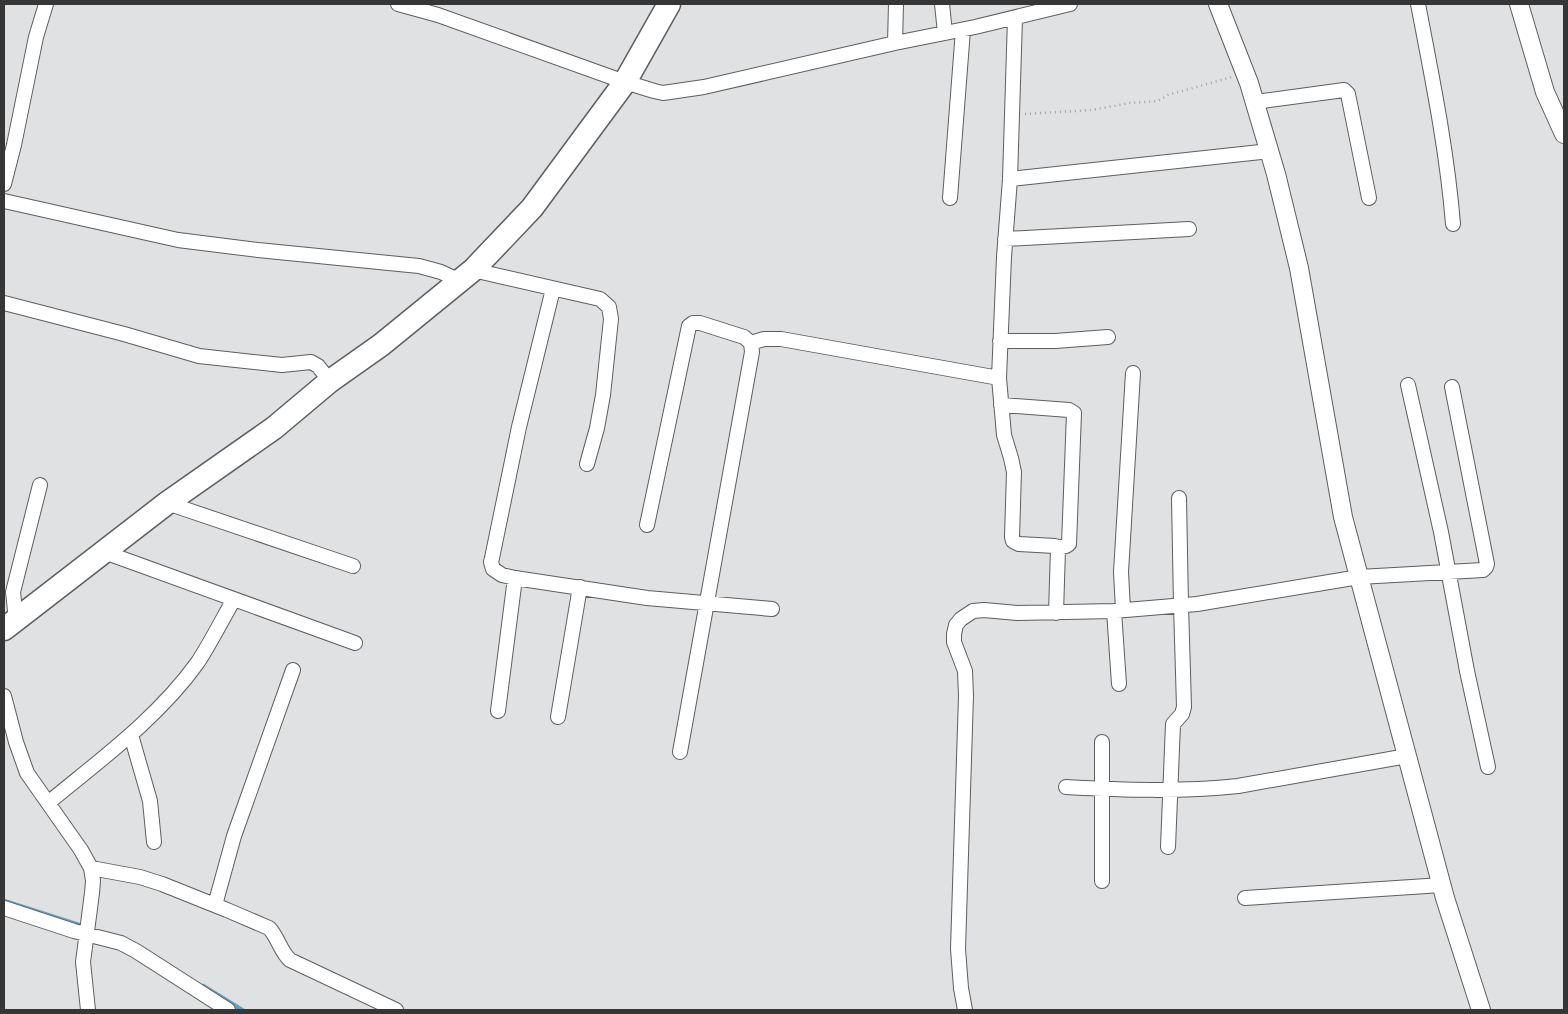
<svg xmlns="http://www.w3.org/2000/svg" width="1568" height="1014" font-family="'Golos Text',sans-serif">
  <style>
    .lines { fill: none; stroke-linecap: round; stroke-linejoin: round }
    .stream { stroke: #659fc0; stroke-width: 4.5 }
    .minor-casing { stroke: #5d5e5f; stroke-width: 16 }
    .tertiary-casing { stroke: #5d5e5f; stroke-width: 20 }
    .primary-casing { stroke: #5d5e5f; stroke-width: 25 }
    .path { stroke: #a1a2a3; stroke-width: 2.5; stroke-dasharray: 1 4; stroke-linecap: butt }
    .minor { stroke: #fff; stroke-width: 14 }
    .tertiary { stroke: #fff; stroke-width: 18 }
    .primary { stroke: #fff; stroke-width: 22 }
  </style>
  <rect width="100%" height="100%" fill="#e0e1e2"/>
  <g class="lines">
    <!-- stream -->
    <path class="stream" d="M4 901 85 927
      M203 986 242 1010"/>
    <!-- minor casing -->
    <g class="minor-casing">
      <path id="minor" d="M398 4 438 15 625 82 654 91 663 93 704 87 895 43 975 27 1070 4
        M942 4 945 33
        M1418 4C1432 77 1447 150 1453 224
        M1015 18 1010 179 1004 257 999 378 1004 435 1011 458 1014 472 1012 537 1013 541 1019 544 1055 546 1058 549 1056 613
        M895 43 896 4
        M1255 102 1344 90 1348 94 1369 198
        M1010 179 1270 151
        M4 184 14 145 36 37 46 4
        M950 198 963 30
        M4 201 178 240 258 250 419 266 441 272 460 281
        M1005 239 1189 229
        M473 270 600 299 609 307 611 319 603 395 597 428 587 464
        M553 289 519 427 492 558 491 562 493 569 502 575 515 578 647 598 772 609
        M4 303 124 334 199 356 282 365 311 362 318 366 330 381
        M1000 341H1055L1108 337
        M751 343 764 339H781L999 378
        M1408 385 1441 532 1467 671 1488 767
        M1001 405 1069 410 1074 413 1069 544 1066 546 1058 548
        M167 503 353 566
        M647 525 689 326 693 323H700L744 337 751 343 752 352 680 752
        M104 552 355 643
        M1123 610 1121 572 1133 373
        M1114 611 1119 684
        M16 620 13 592 40 485
        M4 696 16 742 27 773 81 850 91 868 93 881 92 893 83 962 88 1010
        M498 711 515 578
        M558 717 580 587
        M131 735 150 801 154 842
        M1102 742V881
        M1066 787C1123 790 1181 792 1238 786L1407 756
        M48 803C100 760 158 718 198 662 211 642 222 620 234 599
        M1168 847 1173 724 1182 714 1184 707 1181 605 1179 498
        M91 868 140 877 162 884 227 910 269 928C278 937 280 951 290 960L396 1010
        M1245 898 1442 885
        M215 905 234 836 293 670
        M4 908 74 931 121 943 136 951 228 1010
        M965 1010 961 988 958 949 966 696 965 671 954 642V634L956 625 961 619 973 611 984 610 1017 613 1114 611 1197 604 1359 577 1483 570 1486 567 1487 564 1452 387"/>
    </g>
    <!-- tertiary casing -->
    <g class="tertiary-casing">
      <path id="tertiary" d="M1218 4 1249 83 1276 174 1299 268 1343 517 1445 898 1481 1010
        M1519 4 1545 92 1564 134"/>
    </g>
    <!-- primary casing -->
    <g class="primary-casing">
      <path id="primary" d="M4 629 167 503 274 428 330 381 381 345 473 270 532 208 625 82 669 4"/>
    </g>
    <!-- path -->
    <path class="path" d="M1025 114 1092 110 1130 103 1158 101 1168 95 1232 77"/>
    <!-- minor -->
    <use href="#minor" class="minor"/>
    <!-- tertiary -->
    <use href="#tertiary" class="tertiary"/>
    <!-- primary -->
    <use href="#primary" class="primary"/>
  </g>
  <!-- border -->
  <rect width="1568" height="1014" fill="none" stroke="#363637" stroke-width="10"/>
</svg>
